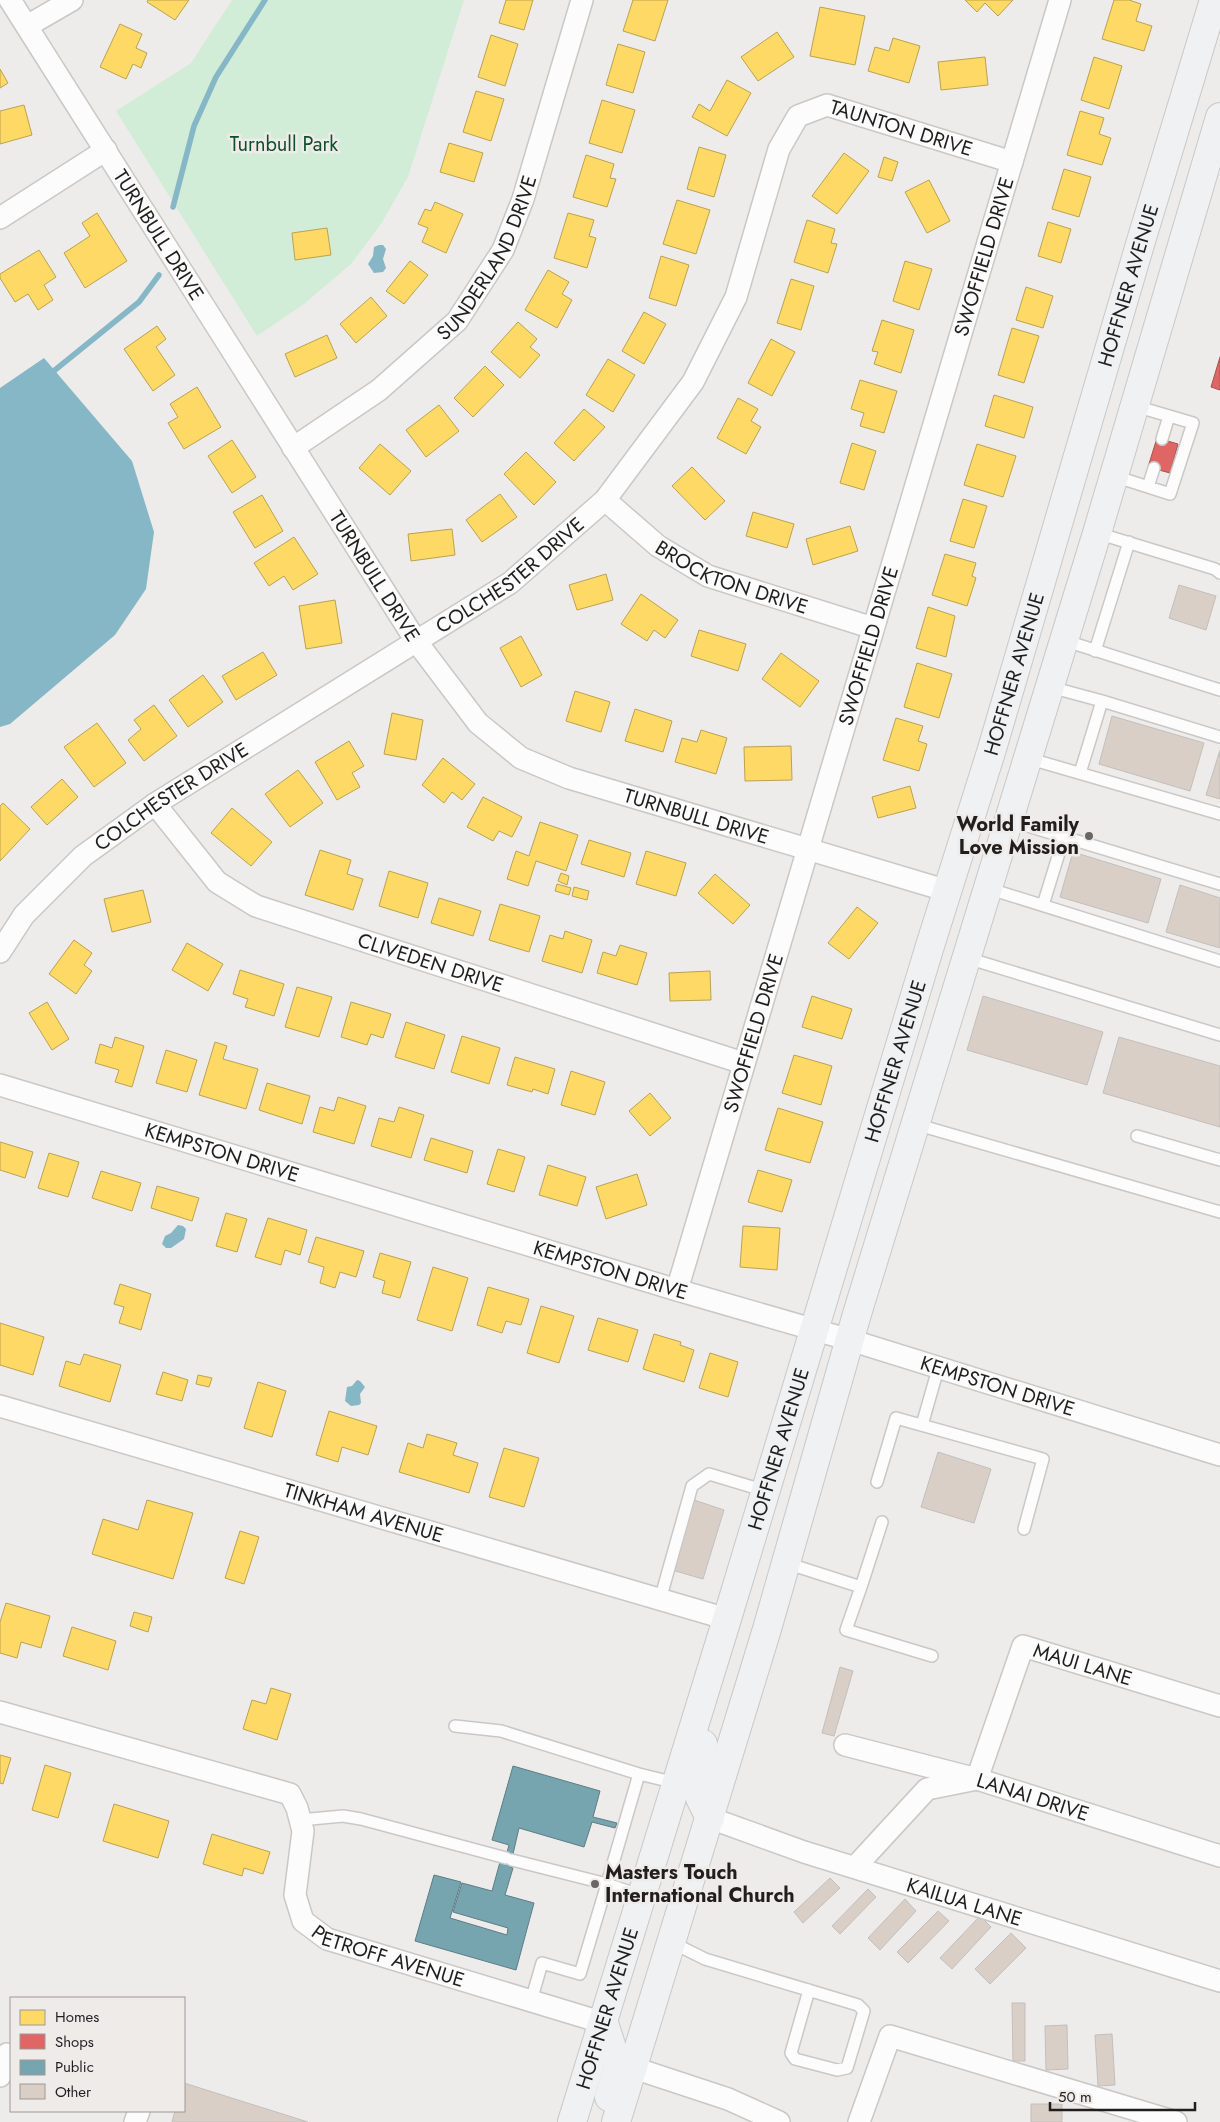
<svg xmlns="http://www.w3.org/2000/svg" width="1220" height="2122" font-family="Jost,sans-serif">
  <style>
    .green { fill: #d1ecd7 }
    .water { fill: #85b7c7 }
    .homes { fill: #ffd966; stroke: #bca150 }
    .shops { fill: #e06666; stroke: #a65150 }
    .public { fill: #76a5af; stroke: #5c7d84 }
    .lines { fill: none; stroke-linecap: round; stroke-linejoin: round }
    .stream { stroke: #85b7c7; stroke-width: 5.5 }
    .building { fill: #d9cfc6; stroke: #c1bfbe }
    .service-casing { stroke: #cac8c7; stroke-width: 14 }
    .minor-casing { stroke: #cac8c7; stroke-width: 24 }
    .secondary-casing { stroke: #cac8c7; stroke-width: 30 }
    .service { stroke: #fcfcfc; stroke-width: 11 }
    .minor { stroke: #fcfcfc; stroke-width: 21 }
    .secondary { stroke: #eff1f2; stroke-width: 28 }
    .poi-dot { fill: #686765; stroke: #efebe9; stroke-width: 2 }
    .labels { text-anchor: middle; dominant-baseline: central; stroke-width: 5; stroke-linejoin: round; paint-order: stroke }
    .street-label { font-size: 20px; fill: #201f1e; stroke: #efebe9 }
    .park-label { font-size: 20px; fill: #0e4f2a; stroke: #efebe9 }
    .poi-label { font-size: 20px; font-weight: bold; fill: #201f1e; stroke: #efebe9; text-anchor: end }
  </style>
  <rect width="100%" height="100%" fill="#eeecea"/>
  <!-- green -->
  <path class="green" d="M232 0H464L408 177 381 224 351 264 304 304 257 336 116 111 191 63Z"/>
  <!-- water -->
  <path class="water" d="M379 245H383L386 249 383 259 386 268 383 272 374 273 368 264 373 256 374 247Z
    M44 358 132 461 154 532 146 589 115 635 10 724 0 727V388Z
    M178 1225 183 1226 186 1229 184 1239 171 1248H166L162 1244 165 1236 171 1233Z
    M357 1380 360 1381 365 1387 360 1394 361 1403 359 1405 351 1406 345 1401 347 1387 352 1386Z"/>
  <!-- homes -->
  <path class="homes" d="M148 0H189L175 20 147 2Z
    M506 0H533L524 30 499 23Z
    M633 0H668L655 41 623 31Z
    M965 0H1013L998 16 985 3 977 12Z
    M1114 0H1129L1141 4 1136 21 1152 26 1144 51 1102 39Z
    M820 7 865 16 855 65 810 56Z
    M120 24 142 34 136 48 147 53 141 68 133 64 126 79 100 67Z
    M777 32 794 57 758 81 741 57Z
    M491 35 518 44 505 86 478 77Z
    M893 38 920 46 909 83 868 71 875 47 889 51Z
    M618 44 645 52 633 93 606 85Z
    M985 57 988 85 941 90 938 62Z
    M1094 57 1122 66 1109 109 1081 100Z
    M0 69 8 83 0 88Z
    M727 80 751 93 727 136 692 117 699 104 710 111Z
    M476 91 504 99 491 141 463 132Z
    M602 100 635 110 622 153 589 143Z
    M24 105 32 135 0 144V111Z
    M1080 111 1104 118 1099 134 1111 138 1102 165 1067 155Z
    M449 143 483 153 474 182 440 172Z
    M699 147 726 155 714 197 687 189Z
    M844 153 869 171 837 214 812 196Z
    M586 155 614 164 610 178 616 179 607 207 573 197Z
    M884 157 898 162 892 181 878 177Z
    M1064 169 1091 177 1079 217 1052 209Z
    M929 180 950 221 927 233 905 192Z
    M677 200 710 210 696 254 663 244Z
    M435 202 463 214 446 253 422 242 428 228 418 224 425 209 431 211Z
    M97 213 127 261 85 288 64 253 90 236 82 223Z
    M568 213 594 220 589 236 596 238 587 268 554 258Z
    M807 220 835 229 831 243 837 244 828 273 794 262Z
    M1048 222 1071 229 1061 263 1038 256Z
    M327 228 331 255 295 260 292 233Z
    M39 250 56 277 44 285 53 300 38 310 28 294 15 302 0 278V274Z
    M661 256 689 265 676 306 649 298Z
    M410 261 428 275 404 304 386 291Z
    M905 261 932 269 919 310 893 301Z
    M548 270 569 282 562 294 572 300 557 328 525 310Z
    M791 279 814 286 801 330 777 323Z
    M1026 287 1053 296 1043 328 1016 320Z
    M371 297 387 316 356 343 340 324Z
    M644 312 666 324 644 364 622 351Z
    M882 320 914 330 901 373 874 364 878 352 872 351Z
    M518 322 537 339 530 347 540 355 520 378 491 352Z
    M157 326 166 339 156 347 175 375 153 391 124 349Z
    M1012 328 1039 336 1024 383 998 375Z
    M327 335 337 358 295 377 285 354Z
    M771 339 795 352 772 396 748 383Z
    M608 359 635 375 613 412 586 395Z
    M485 366 504 385 473 417 454 398Z
    M860 380 897 391 884 433 860 426 864 413 851 409Z
    M197 387 221 427 184 449 168 423 178 417 170 404Z
    M994 395 1033 407 1024 438 985 426Z
    M738 398 758 409 751 421 761 427 746 454 717 438Z
    M439 405 459 431 426 457 406 430Z
    M584 409 605 427 574 461 554 443Z
    M232 440 256 477 232 493 208 456Z
    M852 443 876 451 864 490 840 483Z
    M380 444 411 471 390 495 359 468Z
    M977 444 1016 456 1003 497 964 485Z
    M526 452 556 482 534 505 504 474Z
    M692 467 725 501 705 520 672 486Z
    M500 494 517 517 482 542 466 520Z
    M262 495 283 531 255 548 233 512Z
    M963 499 987 506 974 548 950 541Z
    M753 512 794 524 787 548 746 536Z
    M850 526 858 551 813 565 806 539Z
    M452 529 455 555 411 561 408 534Z
    M294 537 318 574 293 590 284 576 269 586 254 563Z
    M945 554 976 563 972 576 976 578 967 606 932 595Z
    M606 574 613 600 577 610 569 585Z
    M641 594 678 620 665 638 654 630 647 641 621 624Z
    M335 600 342 643 306 649 299 606Z
    M928 607 955 616 946 657 916 648Z
    M699 630 746 644 738 671 691 656Z
    M521 636 542 675 521 687 500 648Z
    M263 652 277 675 236 700 222 676Z
    M781 653 819 681 800 707 762 679Z
    M917 663 952 674 939 718 904 707Z
    M203 675 223 702 188 727 169 700Z
    M575 691 610 702 601 732 566 721Z
    M154 705 177 736 144 761 128 740 141 729 134 720Z
    M635 709 672 721 663 752 625 741Z
    M392 713 423 720 416 760 384 754Z
    M896 718 923 726 918 741 927 744 919 771 883 760Z
    M97 723 126 763 94 787 64 747Z
    M701 730 727 738 716 774 675 762 682 738 697 742Z
    M349 741 364 766 352 773 360 787 337 800 315 762Z
    M791 746 792 780 745 781 744 747Z
    M443 758 475 784 462 800 452 792 444 803 422 785Z
    M298 770 323 803 290 827 265 794Z
    M62 779 78 797 47 825 31 807Z
    M910 786 916 808 878 818 872 797Z
    M483 797 522 817 512 837 499 831 493 841 467 827Z
    M3 803 30 829 0 861V806Z
    M232 808 272 842 251 866 211 833Z
    M540 822 578 835 566 871 536 861 528 886 507 879 516 851 529 856Z
    M589 840 631 853 624 877 581 864Z
    M320 850 351 860 347 874 363 879 353 910 305 895Z
    M646 851 686 863 676 896 636 884Z
    M389 871 428 883 418 918 379 906Z
    M561 873 569 876 567 885 558 881Z
    M715 874 750 905 733 924 698 893Z
    M557 884 571 888 569 895 555 891Z
    M574 887 589 891 587 900 572 896Z
    M143 890 151 922 112 932 104 899Z
    M439 898 481 911 473 936 431 923Z
    M500 904 540 916 529 952 489 940Z
    M857 907 878 923 849 959 828 943Z
    M565 931 592 940 582 973 542 961 550 935 563 939Z
    M74 940 92 953 84 965 92 971 76 994 49 974Z
    M187 943 223 964 208 991 172 970Z
    M620 945 647 953 637 985 597 973 603 952 616 956Z
    M240 970 284 984 274 1016 245 1007 248 999 233 994Z
    M710 971 711 1000 670 1001 669 973Z
    M297 987 332 997 319 1037 285 1027Z
    M812 996 852 1009 842 1039 802 1027Z
    M47 1002 69 1039 52 1050 29 1013Z
    M351 1002 391 1014 383 1038 371 1034 367 1045 341 1037Z
    M406 1022 445 1035 434 1069 395 1057Z
    M462 1036 500 1048 489 1084 451 1072Z
    M115 1037 144 1046 132 1087 115 1082 119 1070 95 1063 100 1044 112 1048Z
    M215 1042 227 1046 223 1059 258 1069 246 1109 199 1095Z
    M166 1050 197 1060 187 1092 156 1083Z
    M794 1055 832 1066 821 1105 782 1093Z
    M515 1057 555 1069 548 1094 533 1089 532 1092 507 1085Z
    M571 1071 605 1082 595 1115 561 1105Z
    M267 1083 310 1096 302 1124 259 1110Z
    M650 1093 671 1118 650 1136 629 1111Z
    M338 1097 366 1106 354 1144 313 1132 320 1107 334 1111Z
    M399 1107 424 1115 411 1158 371 1146 379 1118 394 1122Z
    M778 1108 823 1122 810 1163 765 1150Z
    M431 1138 473 1151 467 1173 424 1160Z
    M0 1142 33 1152 25 1178 0 1170Z
    M498 1149 525 1157 514 1192 487 1184Z
    M49 1153 79 1162 68 1197 38 1188Z
    M548 1165 586 1177 577 1206 539 1195Z
    M758 1170 792 1180 782 1212 748 1202Z
    M101 1171 141 1183 132 1211 92 1198Z
    M637 1174 647 1205 606 1219 596 1187Z
    M157 1186 199 1198 192 1221 151 1208Z
    M226 1213 247 1219 237 1252 216 1246Z
    M268 1218 307 1230 300 1255 285 1250 281 1265 255 1257Z
    M743 1226 780 1228 777 1270 740 1267Z
    M316 1237 364 1251 356 1277 340 1272 335 1288 320 1283 324 1267 308 1262Z
    M380 1253 411 1262 400 1298 382 1293 385 1281 373 1277Z
    M433 1267 468 1278 452 1331 417 1320Z
    M120 1284 151 1294 141 1330 119 1323 124 1307 114 1304Z
    M488 1287 529 1299 521 1325 506 1321 502 1333 477 1325Z
    M541 1306 574 1316 559 1363 527 1353Z
    M598 1318 638 1330 628 1362 588 1350Z
    M0 1323 44 1337 33 1375 0 1365Z
    M654 1334 681 1342 680 1345 694 1350 684 1382 643 1369Z
    M710 1353 738 1362 728 1397 699 1388Z
    M84 1354 121 1365 110 1402 59 1386 66 1361 80 1365Z
    M163 1372 188 1380 182 1401 156 1394Z
    M198 1375 212 1378 209 1387 196 1384Z
    M258 1382 286 1391 272 1437 244 1428Z
    M329 1411 377 1426 368 1455 342 1447 338 1462 316 1455Z
    M427 1434 457 1443 453 1455 478 1463 469 1493 399 1472 408 1443 423 1448Z
    M504 1448 539 1458 524 1507 489 1497Z
    M147 1500 193 1513 173 1579 92 1554 103 1519 138 1530Z
    M240 1531 259 1537 244 1584 225 1578Z
    M6 1603 50 1616 41 1648 21 1642 17 1658 0 1653V1622Z
    M134 1612 152 1617 148 1632 130 1626Z
    M72 1627 116 1641 108 1670 63 1656Z
    M271 1688 291 1694 277 1740 243 1729 252 1700 266 1704Z
    M0 1755 11 1758 3 1784 0 1783Z
    M45 1765 71 1773 58 1818 32 1810Z
    M114 1804 169 1821 158 1858 103 1841Z
    M212 1834 270 1852 263 1874 244 1868 242 1876 203 1864Z"/>
  <!-- shops -->
  <path class="shops" d="M1220 357V390L1211 387Z
    M1157 438 1178 444 1170 473 1148 467Z"/>
  <!-- public -->
  <path class="public" d="M513 1766 600 1791 593 1817 617 1823 615 1828 592 1822 584 1847 519 1828 510 1867 513 1868 505 1895 534 1903 516 1970 415 1941 434 1875 461 1882 450 1918 507 1935 508 1928 453 1912 462 1883 492 1891 500 1862 504 1863 509 1845 492 1840Z"/>
  <g class="lines">
    <!-- stream -->
    <path class="stream" d="M173 207 194 126 216 77 265 0
      M51 377 55 370 139 302 159 275"/>
  </g>
  <!-- building -->
  <path class="building" d="M1179 585 1216 596 1206 630 1169 618Z
    M1112 716 1204 743 1190 791 1099 764Z
    M1220 750V799L1206 795Z
    M1073 852 1161 879 1148 923 1060 897Z
    M1180 885 1220 898V948L1166 932Z
    M983 996 1103 1032 1087 1085 967 1050Z
    M1119 1037 1220 1066V1127L1103 1093Z
    M938 1452 991 1469 974 1523 921 1507Z
    M694 1500 724 1510 703 1579 672 1570Z
    M840 1667 853 1671 834 1736 822 1733Z
    M830 1878 840 1888 803 1923 794 1912Z
    M868 1889 876 1897 840 1934 832 1926Z
    M905 1899 916 1911 880 1950 868 1938Z
    M938 1911 949 1921 908 1963 897 1952Z
    M980 1916 991 1927 952 1969 940 1958Z
    M1011 1933 1026 1948 990 1984 975 1969Z
    M1012 2003H1025V2061H1013Z
    M1067 2025 1068 2069 1046 2070 1045 2026Z
    M1112 2034 1115 2085 1098 2086 1095 2035Z
    M184 2083 308 2122H172L175 2111H184Z
    M1031 2104H1062V2122H1031Z"/>
  <g class="lines">
    <!-- service casing -->
    <g class="service-casing">
      <path id="service" d="M1162 439 1169 416
        M1114 476 1170 494 1193 423 1135 406
        M1148 487 1154 468
        M1097 533 1215 569 1220 573
        M1063 640 1220 690
        M1095 651 1129 542
        M1050 687 1102 701
        M1027 758 1220 814
        M1080 773 1102 701 1220 737
        M1008 820 1220 884
        M987 888 1220 961
        M1043 905 1064 837
        M967 958 1220 1035
        M915 1124 1220 1212
        M1137 1136 1220 1160
        M922 1425 938 1369
        M877 1482 896 1418 1043 1459 1024 1529
        M786 1563 861 1587 882 1522
        M861 1587 846 1630 932 1656
        M660 1600 692 1486 709 1474 766 1491
        M455 1726 501 1731 639 1774 676 1783
        M639 1774 607 1884 642 1896
        M300 1820 343 1816 361 1819 506 1858
        M512 1860 607 1884 580 1974 542 1963 531 2001
        M671 1942 705 1959 858 2005 864 2011 847 2068 837 2070 795 2059 791 2053 809 1990"/>
    </g>
    <!-- minor casing -->
    <g class="minor-casing">
      <g id="minor">
        <path id="s1" d="M10 0 416 641 478 723 521 758 569 778 948 891"/>
        <path d="M27 26 72 0"/>
        <path d="M0 218 106 150"/>
        <path id="s2" d="M293 448 379 390 457 321 503 250 523 199 582 0"/>
        <path id="s3" d="M605 500 658 546 708 576 873 628"/>
        <path id="s4" d="M155 804 217 882 256 906 743 1063"/>
        <path id="s5" d="M0 952 24 915 83 856 155 804 510 583 605 500 693 382 736 297 779 149 798 116 827 105 1012 162"/>
        <path id="s6" d="M0 1085 677 1290 850 1340 1220 1455"/>
        <path id="s7" d="M677 1290 1060 0"/>
        <path id="s8" d="M0 1406 727 1619"/>
        <path id="s9" d="M0 1712 290 1794 297 1808 303 1831 295 1895 303 1921 327 1939 604 2023"/>
        <path id="s10" d="M845 1745 977 1779 1220 1856"/>
        <path id="s11" d="M710 1818 804 1852 1220 1981"/>
        <path id="s12" d="M856 1866 927 1789 977 1779 1023 1646 1220 1706"/>
        <path d="M634 2068 728 2099 779 2122"/>
        <path d="M0 2076 7 2054"/>
        <path d="M135 2122 139 2111"/>
        <path d="M859 2122 890 2036 1176 2122"/>
      </g>
    </g>
    <!-- secondary casing -->
    <g class="secondary-casing">
      <g id="secondary">
        <path d="M703 1744 695 1770 700 1798 710 1818"/>
        <path d="M604 2023 618 2067 609 2097"/>
        <path id="s13" d="M572 2122 727 1619 929 949 992 749 1141 241 1214 0"/>
        <path d="M616 2122 767 1629 857 1314 1097 533 1220 117"/>
      </g>
    </g>
    <!-- service -->
    <use href="#service" class="service"/>
    <!-- minor -->
    <use href="#minor" class="minor"/>
    <!-- secondary -->
    <use href="#secondary" class="secondary"/>
  </g>
  <!-- markers -->
  <g class="poi-dot">
    <circle cx="1089" cy="836" r="5"/>
    <circle cx="595" cy="1884" r="5"/>
  </g>
  <g class="labels">
    <!-- street labels -->
    <g class="street-label">
      <text stroke="none"><textPath href="#s5" startOffset="1304">TAUNTON DRIVE</textPath></text>
      <text stroke="none"><textPath href="#s1" startOffset="278">TURNBULL DRIVE</textPath></text>
      <text stroke="none"><textPath href="#s2" startOffset="278">SUNDERLAND DRIVE</textPath></text>
      <text stroke="none"><textPath href="#s7" startOffset="1078">SWOFFIELD DRIVE</textPath></text>
      <text stroke="none"><textPath href="#s13" startOffset="1919">HOFFNER AVENUE</textPath></text>
      <text stroke="none"><textPath href="#s5" startOffset="639">COLCHESTER DRIVE</textPath></text>
      <text stroke="none"><textPath href="#s3" startOffset="151">BROCKTON DRIVE</textPath></text>
      <text stroke="none"><textPath href="#s1" startOffset="682">TURNBULL DRIVE</textPath></text>
      <text stroke="none"><textPath href="#s7" startOffset="672">SWOFFIELD DRIVE</textPath></text>
      <text stroke="none"><textPath href="#s13" startOffset="1514">HOFFNER AVENUE</textPath></text>
      <text stroke="none"><textPath href="#s5" startOffset="234">COLCHESTER DRIVE</textPath></text>
      <text stroke="none"><textPath href="#s1" startOffset="1102">TURNBULL DRIVE</textPath></text>
      <text stroke="none"><textPath href="#s4" startOffset="329">CLIVEDEN DRIVE</textPath></text>
      <text stroke="none"><textPath href="#s7" startOffset="268">SWOFFIELD DRIVE</textPath></text>
      <text stroke="none"><textPath href="#s13" startOffset="1109">HOFFNER AVENUE</textPath></text>
      <text stroke="none"><textPath href="#s6" startOffset="232">KEMPSTON DRIVE</textPath></text>
      <text stroke="none"><textPath href="#s6" startOffset="638">KEMPSTON DRIVE</textPath></text>
      <text stroke="none"><textPath href="#s6" startOffset="1042">KEMPSTON DRIVE</textPath></text>
      <text stroke="none"><textPath href="#s13" startOffset="704">HOFFNER AVENUE</textPath></text>
      <text stroke="none"><textPath href="#s8" startOffset="379">TINKHAM AVENUE</textPath></text>
      <text stroke="none"><textPath href="#s12" startOffset="359">MAUI LANE</textPath></text>
      <text stroke="none"><textPath href="#s10" startOffset="195">LANAI DRIVE</textPath></text>
      <text stroke="none"><textPath href="#s11" startOffset="268">KAILUA LANE</textPath></text>
      <text stroke="none"><textPath href="#s9" startOffset="526">PETROFF AVENUE</textPath></text>
      <text stroke="none"><textPath href="#s13" startOffset="119">HOFFNER AVENUE</textPath></text>
    </g>
    <!-- park labels -->
    <g class="park-label">
      <text x="284" y="144">Turnbull Park</text>
    </g>
    <!-- poi labels -->
    <g class="poi-label">
      <text x="1079" y="824">World Family<tspan x="1079" dy="23">Love Mission</tspan></text>
      <text x="605" y="1872" text-anchor="start">Masters Touch<tspan x="605" dy="23">International Church</tspan></text>
    </g>
  </g>
  <!-- legend -->
  <rect x="10" y="1997" width="175" height="115" fill="#efebe9" stroke="#9c9998"/>
  <rect x="20" y="2010" width="25" height="15" fill="#ffd966" stroke="#9c9998"/>
  <text x="55" y="2022" font-size="15" fill="#201f1e">Homes</text>
  <rect x="20" y="2034" width="25" height="15" fill="#e06666" stroke="#9c9998"/>
  <text x="55" y="2047" font-size="15" fill="#201f1e">Shops</text>
  <rect x="20" y="2060" width="25" height="15" fill="#76a5af" stroke="#9c9998"/>
  <text x="55" y="2072" font-size="15" fill="#201f1e">Public</text>
  <rect x="20" y="2084" width="25" height="15" fill="#d9cfc6" stroke="#9c9998"/>
  <text x="55" y="2097" font-size="15" fill="#201f1e">Other</text>
  <!-- scale -->
  <path d="M1050 2102v8h145v-8" fill="none" stroke="#201f1e" stroke-width="2.5"/>
  <text x="1058" y="2102" font-size="15" fill="#201f1e" stroke="#efebe9" stroke-width="4" paint-order="stroke">50 m</text>
</svg>
